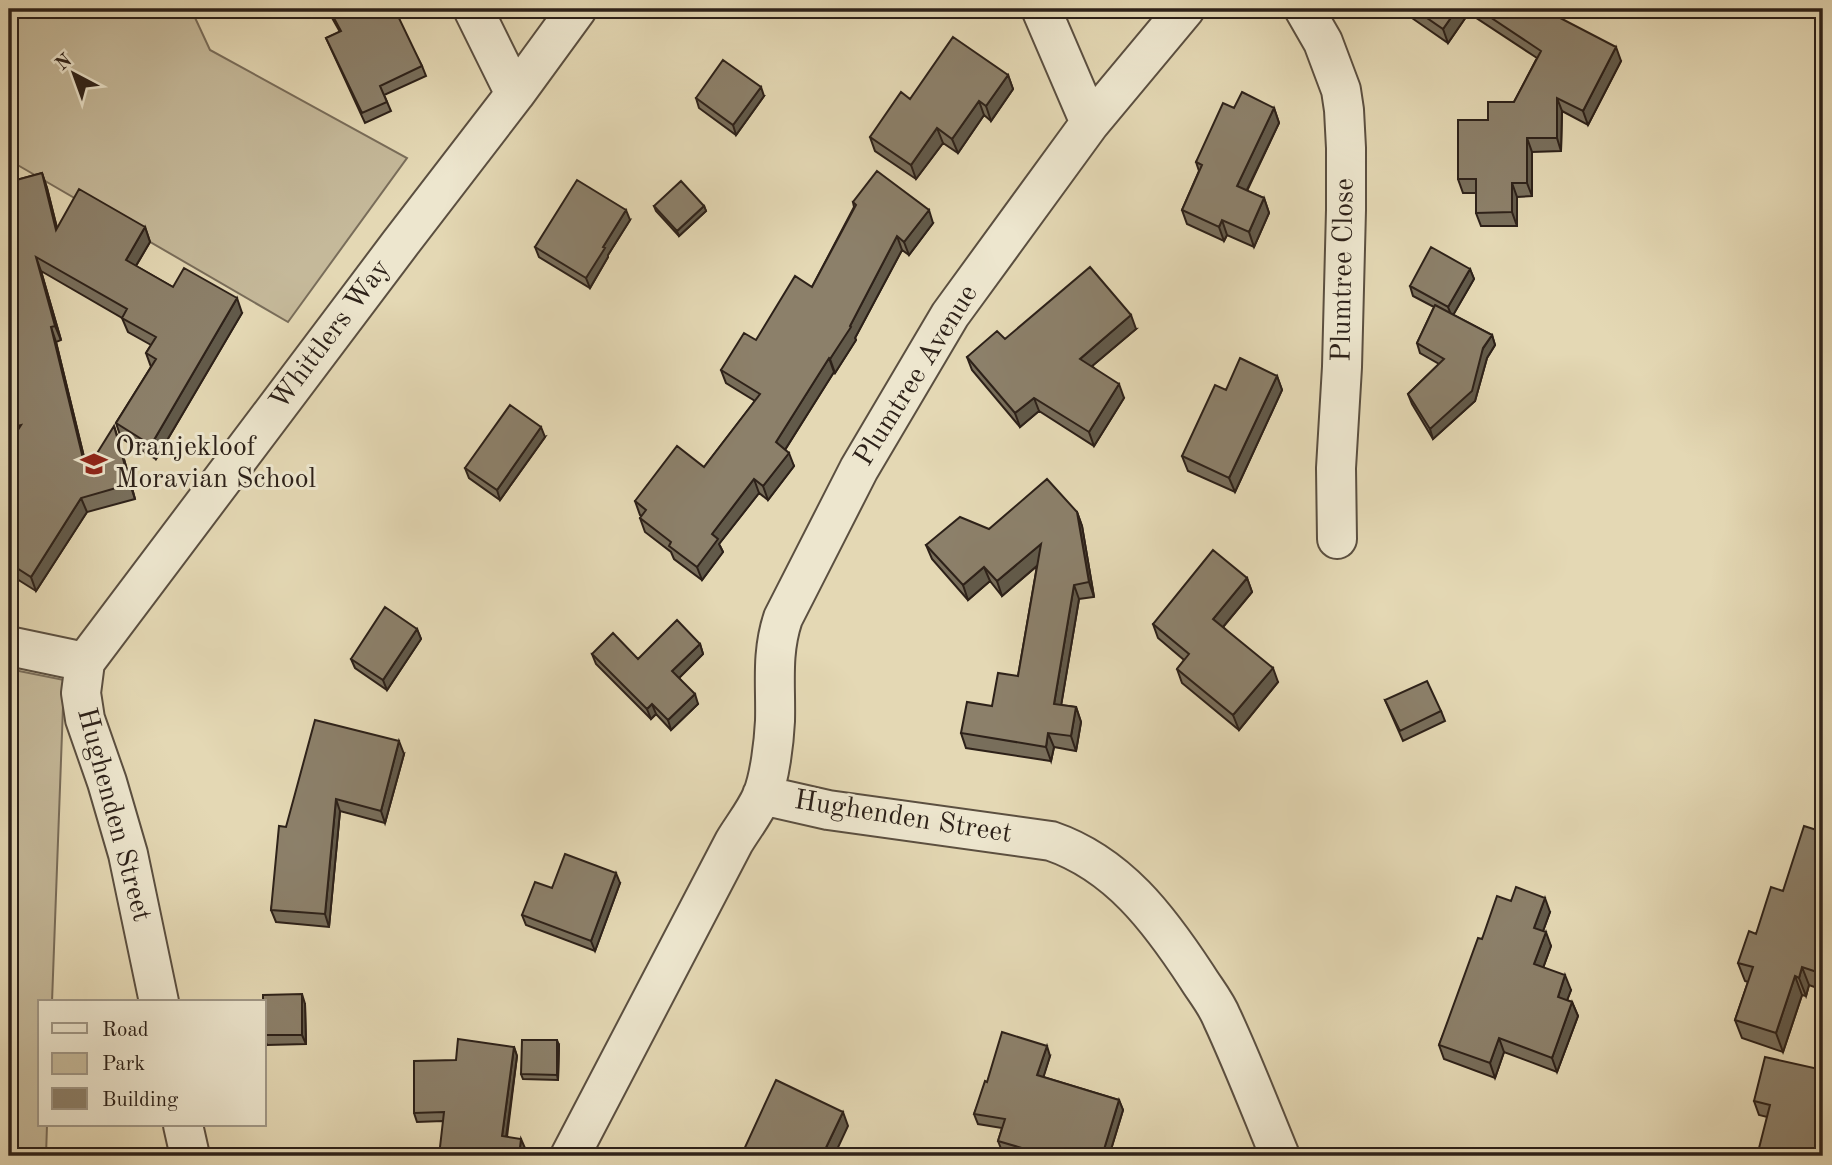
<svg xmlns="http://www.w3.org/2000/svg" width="1832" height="1165" font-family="'Old Standard TT',serif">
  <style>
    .green { fill: #c5b99a; stroke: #796d5a; stroke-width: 2 }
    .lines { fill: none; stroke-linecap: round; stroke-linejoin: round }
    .street-casing { stroke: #5b4f40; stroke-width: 42 }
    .street { stroke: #ede6ce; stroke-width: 38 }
    .wall { fill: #786e5b; stroke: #2d2119; stroke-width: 2 }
    .shaded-wall { fill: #625a4a; stroke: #2d2119; stroke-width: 2 }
    .building { fill: #8c806a; stroke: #2d2119; stroke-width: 2 }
    .labels { text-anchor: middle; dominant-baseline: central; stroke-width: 6; stroke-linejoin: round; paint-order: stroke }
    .street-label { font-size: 28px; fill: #2d2119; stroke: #ede6ce }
    .poi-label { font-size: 28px; fill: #2d2119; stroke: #ede6ce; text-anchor: start }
  </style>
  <rect width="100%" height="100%" fill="#e4d8b4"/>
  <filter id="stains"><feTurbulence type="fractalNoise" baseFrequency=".00286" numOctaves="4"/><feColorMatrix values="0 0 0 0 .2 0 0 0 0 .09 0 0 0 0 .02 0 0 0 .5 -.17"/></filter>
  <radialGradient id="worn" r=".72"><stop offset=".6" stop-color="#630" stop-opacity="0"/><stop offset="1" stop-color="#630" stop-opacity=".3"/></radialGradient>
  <!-- green -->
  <path class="green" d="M9 9H191L210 50 407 158 288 322 9 160Z
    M9 669 64 680 52 1002H40V1125H47L46 1156H9Z"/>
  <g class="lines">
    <!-- street casing -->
    <g class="street-casing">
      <path id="street" d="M473 9 515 94
        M1041 9 1090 123
        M1304 9 1323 42 1341 90 1344 110 1346 148V210L1342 367 1336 468 1337 539
        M9 646 85 662 81 693 85 719 107 782 128 854 159 1002
        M85 662 399 245 515 94 577 9
        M762 795 828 810 1051 841C1118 864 1159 919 1197 977 1205 990 1216 1003 1222 1018 1243 1063 1261 1110 1280 1156
        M183 1125 190 1156
        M570 1156 734 842C743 827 755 812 762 796 770 777 774 741 775 721 776 685 771 654 783 618L859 469 950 315 1090 123 1185 9"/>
    </g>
    <!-- street -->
    <use href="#street" class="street"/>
  </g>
  <!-- wall -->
  <path class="wall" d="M327 9H393L396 17 422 66 426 76 384 95 391 111 365 123 326 38 340 32Z
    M1407 9H1543L1621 61 1588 125 1562 111 1561 151 1532 152V196L1517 197V226H1481L1476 213V193H1463L1458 179 1488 120 1514 102 1537 58 1467 12 1468 14 1448 43 1409 16Z
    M1008 75 1013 89 991 121 984 115 958 153 943 143 916 179 875 151 870 137 910 99Z
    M764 96 736 135 699 108 696 98Z
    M1234 108H1274L1279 123 1247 191 1264 198 1269 213 1254 247 1227 235 1224 241 1187 224 1182 210 1199 171 1196 162Z
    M42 173 47 188 57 228 145 227 150 242 136 266 173 287 242 313 156 459 121 438 116 423 151 367 146 353 151 345 128 332 122 318 41 271 61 340 56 342 87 469 119 441 135 499 87 512 36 591 9 574V182Z
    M853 202 933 223 909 255 902 250 855 338 856 340 835 373 834 372 785 450 794 466 768 500 759 493 719 544 723 552 702 580 674 559 671 552 645 532 640 518 642 516 640 515 635 501 704 467 755 401 726 383 721 370 756 340 812 287 854 207Z
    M654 206H704L706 211 679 236 656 211Z
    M630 220 608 255V257L590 288 539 257 535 247Z
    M1470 269 1474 279 1453 315 1492 335 1495 345 1487 358 1475 401 1433 439 1412 404 1408 394 1439 364 1420 353 1417 343 1434 307 1413 296 1410 286Z
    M1136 329 1092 366 1124 398 1094 446 1039 411 1020 427 972 370 967 357 1005 339Z
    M1277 376 1282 390 1235 492 1188 471 1182 456Z
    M545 437 500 500 469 478 465 468Z
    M1077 512 1082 526 1094 597 1079 599 1061 705 1076 707 1081 722 1076 751 1054 747 1051 761 966 748 961 733 992 706 1018 676 1037 566 1002 596 990 581 968 600 932 559 926 545 989 529Z
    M1247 578 1252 592 1223 627 1278 682 1239 730 1182 683 1177 669 1184 660 1158 638 1153 624Z
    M417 629 421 639 387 690 355 668 351 659Z
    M700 644 703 654 679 678 698 704 671 730 656 714 651 719 596 664 592 654 638 659Z
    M1385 700 1441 711 1445 721 1403 741Z
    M404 754 385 823 340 811 329 927 276 922 271 910 286 827Z
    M1823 832V990L1809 985 1806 996 1802 995 1783 1052 1742 1038 1735 1020 1748 982 1745 981 1738 963 1756 934Z
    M620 883 595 951 526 925 522 915 552 888Z
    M1511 901 1550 912 1543 931 1551 946 1543 968 1571 990 1567 1000 1572 1002 1578 1016 1557 1072 1504 1052 1495 1078 1444 1059 1439 1045 1482 939Z
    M264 1002 305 1004 306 1044 267 1045 264 1038Z
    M559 1045 558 1080 523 1079 521 1074Z
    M514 1047 517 1056 507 1137 525 1148 443 1121 417 1122 414 1113 456 1060Z
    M1050 1056 1043 1077 1119 1100 1123 1110 1109 1156H1020L1002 1151 998 1141 1002 1128 978 1124 974 1114 987 1082Z
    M1823 1070 1767 1117 1759 1115 1754 1101Z"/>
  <!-- shaded-wall -->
  <path class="shaded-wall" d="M1457 9H1466L1468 14 1448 43 1443 29Z
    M1616 47 1621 61 1588 125 1583 111Z
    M1008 75 1013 89 991 121 986 106Z
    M761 87 764 96 736 135 733 125Z
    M1557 98 1562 111 1561 151 1557 138Z
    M979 101 984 115 958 153 952 139Z
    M1274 108 1279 123 1242 200 1237 186Z
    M937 128 943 143 916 179 911 165Z
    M1527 138 1532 152V196L1527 183Z
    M42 173 47 188 61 244 56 230Z
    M1512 183 1517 197V226L1512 212Z
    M1264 198 1269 213 1254 247 1249 232Z
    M704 206 706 211 679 236 677 231Z
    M626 210 630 220 608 255V257L590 288 586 278 603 247Z
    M929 210 933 223 909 255 904 242Z
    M1222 220 1227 235 1224 241 1219 227Z
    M145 227 150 242 131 274 126 260Z
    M897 236 902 250 855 338 856 340 835 373 830 359 850 326Z
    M36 257 41 271 61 340 55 326Z
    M1470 269 1474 279 1452 317 1448 307Z
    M237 298 242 313 156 459 151 445Z
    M1131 315 1136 329 1085 372 1080 359Z
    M51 327 56 342 91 486 86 471Z
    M1492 335 1495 345 1487 358 1475 401 1433 439 1430 429Z
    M829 358 834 372 781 456 776 442Z
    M1277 376 1282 390 1235 492 1229 478Z
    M1119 384 1124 398 1094 446 1089 432Z
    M1034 398 1039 411 1020 427 1015 413Z
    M114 426 119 441 135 499 130 484Z
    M541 427 545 437 500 500 497 490Z
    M789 453 794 466 768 500 763 486Z
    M754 479 759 493 719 544 723 552 702 580 697 567 712 534Z
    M81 498 87 512 36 591 31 577Z
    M1077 512 1082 526 1094 597 1089 582Z
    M1041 544 1046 558 1002 596 997 581Z
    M984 567 990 581 968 600 963 585Z
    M1247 578 1252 592 1218 633 1213 619Z
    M1074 585 1079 599 1059 718 1054 704Z
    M417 629 421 639 387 690 383 680Z
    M700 644 703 654 676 681 672 671Z
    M1273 668 1278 682 1239 730 1233 715Z
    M695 694 698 704 671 730 668 720Z
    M652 704 656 714 651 719 647 709Z
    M1076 707 1081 722 1076 751 1071 736Z
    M1048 733 1054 747 1051 761 1046 747Z
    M399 741 404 754 385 823 381 811Z
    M336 799 340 811 329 927 325 914Z
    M616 873 620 883 595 951 591 941Z
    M1545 898 1550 912 1539 942 1534 928Z
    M1546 932 1551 946 1539 979 1534 964Z
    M1802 967 1809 985 1806 996 1799 978Z
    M1565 975 1571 990 1563 1011 1558 997Z
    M1795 976 1802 995 1783 1052 1776 1033Z
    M302 994 305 1004 306 1044 302 1035Z
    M1572 1002 1578 1016 1557 1072 1552 1058Z
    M1499 1038 1504 1052 1495 1078 1490 1063Z
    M557 1040 559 1045 558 1080 557 1075Z
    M1047 1046 1050 1056 1041 1085 1037 1075Z
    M514 1047 517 1056 505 1145 502 1136Z
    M1119 1100 1123 1110 1109 1156H1102Z
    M843 1112 848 1126 834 1156H822Z
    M1823 1124V1156H1816Z
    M521 1139 525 1148 523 1156H519Z"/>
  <!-- building -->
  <path class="building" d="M329 9H392L396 17 398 16 422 66 380 86 387 102 362 113 326 38 341 31Z
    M1414 9H1457L1443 29Z
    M1478 9H1543L1616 47 1583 111 1557 98V138H1527V183H1512V212L1476 213V179H1458V120H1488V102H1514L1541 51Z
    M953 37 1008 75 986 106 979 101 952 139 937 128 911 165 870 137 901 92 910 99Z
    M723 60 761 87 733 125 696 98Z
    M1242 92 1274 108 1237 186 1264 198 1249 232 1222 220 1219 227 1182 210 1202 165 1196 162 1223 103 1234 108Z
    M877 171 929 210 904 242 897 236 850 326 851 327 830 359 829 358 776 442 789 453 763 486 754 479 712 534 718 539 697 567 669 546 671 542 640 518 646 510 635 501 677 446 704 467 760 394 721 370 744 333 756 340 795 276 812 287 856 205 853 202Z
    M42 173 56 230 79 189 145 227 126 260 173 287 184 268 237 298 151 445 116 423 156 359 146 353 156 337 122 318 127 309 36 257 55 326 51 327 86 471 114 426 130 484 81 498 31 577 9 563V444L21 425 9 428V182Z
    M577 180 626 210 603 247 605 248 586 278 535 247Z
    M681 181 704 206 677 231 654 206Z
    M1431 247 1470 269 1448 307 1410 286Z
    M1090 267 1131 315 1080 359 1119 384 1089 432 1034 398 1015 413 967 357 997 331 1005 339Z
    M1435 305 1492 335 1483 348 1472 391 1430 429 1408 394 1444 359 1417 343Z
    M1240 358 1277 376 1229 478 1182 456 1215 385 1226 390Z
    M510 405 541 427 497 490 465 468Z
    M1047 479 1077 512 1089 582 1074 585 1054 704 1076 707 1071 736 1048 733 1046 747 961 733 967 702 992 706 998 673 1018 676 1041 544 997 581 984 567 963 585 926 545 960 517 989 529Z
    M1213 550 1247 578 1213 619 1273 668 1233 715 1177 669 1189 654 1153 624Z
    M385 607 417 629 383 680 351 659Z
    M677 620 700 644 672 671 695 694 668 720 652 704 647 709 592 654 613 633 638 659Z
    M1427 681 1441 711 1400 731 1385 700Z
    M315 720 399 741 381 811 336 799 325 914 271 910 279 826 286 827Z
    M1804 826 1823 832V974L1802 967 1799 978 1795 976 1776 1033 1735 1020 1753 967 1738 963 1749 931 1756 934 1771 887 1783 891Z
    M565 854 616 873 591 941 522 915 535 882 552 888Z
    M1516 887 1545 898 1534 928 1546 932 1534 964 1565 975 1558 997 1572 1002 1552 1058 1499 1038 1490 1063 1439 1045 1478 938 1482 939 1497 896 1511 901Z
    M302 994V1035H264V1002H263V995Z
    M1002 1032 1047 1046 1037 1075 1119 1100 1102 1156H1049L998 1141 1005 1119 974 1114 985 1081 987 1082Z
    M458 1039 514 1047 502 1136 521 1139 519 1156H439L444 1112 414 1113V1061L456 1060Z
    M522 1040H557V1075L521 1074Z
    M1765 1057 1823 1070V1124L1816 1156H1757L1770 1105 1754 1101Z
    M776 1080 843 1112 822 1156H741Z"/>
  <!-- icons -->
  <defs>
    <g id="school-bare" transform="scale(2.1)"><path d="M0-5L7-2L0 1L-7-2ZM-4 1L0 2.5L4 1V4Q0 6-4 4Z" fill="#8f2418" stroke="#ede6ce" stroke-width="2.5" paint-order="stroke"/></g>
  </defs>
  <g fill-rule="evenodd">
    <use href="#school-bare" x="94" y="464"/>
  </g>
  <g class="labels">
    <!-- street labels -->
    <g class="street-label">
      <text transform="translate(1344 270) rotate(-89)">Plumtree Close</text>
      <text transform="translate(331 335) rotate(-53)">Whittlers Way</text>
      <text transform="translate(917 376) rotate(-58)">Plumtree Avenue</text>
      <text transform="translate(113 815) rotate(75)">Hughenden Street</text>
      <text transform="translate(903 818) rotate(9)">Hughenden Street</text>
    </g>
    <!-- poi labels -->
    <g class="poi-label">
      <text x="115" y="448">Oranjekloof<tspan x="115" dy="32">Moravian School</tspan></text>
    </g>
  </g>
  <!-- margin -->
  <rect width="1832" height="1165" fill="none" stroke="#e4d8b4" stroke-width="35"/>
  <rect x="10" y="10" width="1811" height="1144" fill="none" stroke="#2d2119" stroke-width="3.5"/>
  <rect x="18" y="18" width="1797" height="1130" fill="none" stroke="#2d2119" stroke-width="2"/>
  <!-- legend -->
  <rect x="38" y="1000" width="228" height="126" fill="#ede6ce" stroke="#a09786" stroke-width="2"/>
  <rect x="52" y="1023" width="35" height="10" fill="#ede6ce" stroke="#a09786" stroke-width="2"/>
  <text x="102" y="1036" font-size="21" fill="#2d2119">Road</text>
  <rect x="52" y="1053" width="35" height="21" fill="#c5b99a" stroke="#a09786" stroke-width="2"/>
  <text x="102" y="1070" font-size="21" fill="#2d2119">Park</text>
  <rect x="52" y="1088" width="35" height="21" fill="#8c806a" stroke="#a09786" stroke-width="2"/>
  <text x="102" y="1106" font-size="21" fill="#2d2119">Building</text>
  <!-- north arrow -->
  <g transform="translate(74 74) rotate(319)" stroke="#ede6ce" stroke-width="5" paint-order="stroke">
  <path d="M0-5L12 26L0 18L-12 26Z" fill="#2d2119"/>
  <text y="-10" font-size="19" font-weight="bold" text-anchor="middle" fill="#2d2119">N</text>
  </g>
  <rect width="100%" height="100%" filter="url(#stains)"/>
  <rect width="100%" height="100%" fill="url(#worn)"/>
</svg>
